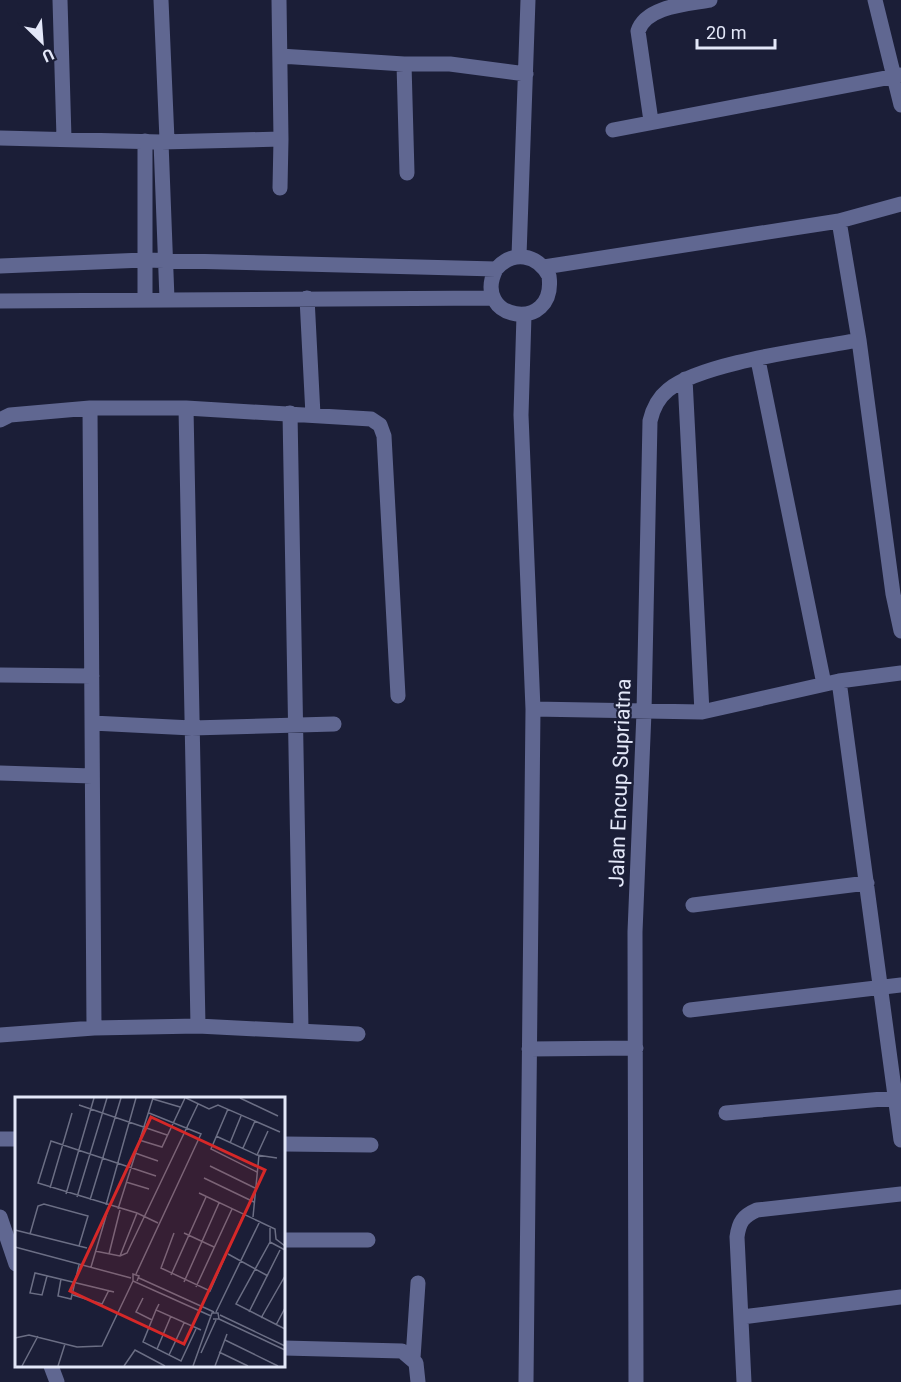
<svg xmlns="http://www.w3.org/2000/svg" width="901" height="1382" font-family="Roboto,sans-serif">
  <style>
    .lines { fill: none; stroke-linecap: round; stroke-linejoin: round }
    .minor { stroke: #606791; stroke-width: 15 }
    .labels { text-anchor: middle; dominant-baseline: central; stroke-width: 4.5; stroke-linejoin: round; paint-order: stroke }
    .street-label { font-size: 21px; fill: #e3e7f8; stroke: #1b1e37 }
    .inset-road { fill: none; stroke: #6b6e84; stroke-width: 1.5 }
    .view { fill: #d62828; fill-opacity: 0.15; stroke: #d62828; stroke-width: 3 }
    .inset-edge { fill: none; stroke: #e3e7f8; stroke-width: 3 }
  </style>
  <rect width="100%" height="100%" fill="#1b1e37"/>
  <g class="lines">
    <!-- minor -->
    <path class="minor" d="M60 0 64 138
      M161 0 167 140
      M279 0 281 139
      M875 0 901 105
      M280 56 404 64 407 173
      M404 64H450L526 74
      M651 121 638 31C646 6 688 4 710 0
      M613 130 901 75
      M0 138 161 142 281 139 280 188
      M161 142 167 299
      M839 221 859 340 893 594 901 631
      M519 256 528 0
      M0 266 144 260 496 269C513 250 537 254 549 276 557 335 470 320 496 269
      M544 267 839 221 901 204
      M307 298 313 415
      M145 299V141
      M0 301 493 298
      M524 315 521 415 533 709 526 1382
      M758 360 824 684
      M685 379 702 712
      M90 408 94 1028
      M186 408 198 1026
      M290 413 301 1030
      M0 420 10 415 90 408H186L371 419 380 425 384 436 398 696
      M0 675 92 676
      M839 681 901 1140
      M533 709 702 712 839 681 901 673
      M92 723 192 728 334 724
      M0 773 92 776
      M693 905 867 883
      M690 1010 901 985
      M0 1035 94 1028 198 1026 358 1034
      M529 1049 636 1048
      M726 1113 894 1098
      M0 1139H16
      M284 1144 371 1145
      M0 1217 16 1264
      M284 1240H368
      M742 1317 901 1297
      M284 1348 402 1351 416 1363 418 1382
      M413 1358 418 1283
      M51 1366 57 1382
      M636 1382 635 932 644 712 650 421C653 408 658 398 668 390 702 362 812 349 859 340
      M744 1382 737 1237C739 1222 743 1216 757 1210L901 1194"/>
  </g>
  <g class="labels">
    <!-- street labels -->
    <g class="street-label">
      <text transform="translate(620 783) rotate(-88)">Jalan Encup Supriatna</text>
    </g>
  </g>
  <!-- overview -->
  <g transform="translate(15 1097)">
    <rect width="270" height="270" fill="#1b1e37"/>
    <path class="inset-road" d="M171 1 194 12 203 8 265 35M225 1 263 19M138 2 165 10M64 8 152 38M213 12 196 52 242 75M201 39 242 58 262 61M124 43 147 50 170 1M215 46 226 19M228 51 240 24M120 56 143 64M242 58 253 34M195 69 240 91M141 79 36 44 23 86 122 116 143 126M189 81 239 105M111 85 134 92M35 91 57 16M184 96 260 132 261 142 270 149M51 97 79 1M62 100 92 1M75 103 106 1M91 108 121 1M103 112 138 1M238 120 244 58M255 129V145L270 153M0 133 72 151M159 136 146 171 195 194 229 117M169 136 199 150M15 137 23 109 29 107 73 119 64 149M255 145 221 207 270 232M0 150 116 181M80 154 105 159 112 156 183 7M94 157 105 113M213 157 253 179M105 159 122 116M76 170 94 109M121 177 186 37 134 16M156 178 191 100M32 179 27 198 15 196 20 176 99 195M124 181 199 215M46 182 43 199 56 202 64 168M122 184 124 179 118 177V184L196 219M169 185 204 106M181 190 217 112M58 198 87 207 94 193M128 201 121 215 137 223M144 207 141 213 186 233M141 213 128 245 166 264 181 232M201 215 245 124M234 215 265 153M205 218 270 249M246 221 270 179M204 222 270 253M261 228 270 211M0 241 14 238 62 250 87 249 118 184M210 243 263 269M142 252 156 219M204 255 233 269M186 256 201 223M154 258 169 226M7 269 23 239M43 269 50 247M109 269 120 253 150 269M178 269 197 216H203L204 222H198M200 269 212 237"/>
    <path class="view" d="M136 20 250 73 169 247 55 194Z"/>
    <rect width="270" height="270" class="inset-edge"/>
  </g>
  <!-- north arrow -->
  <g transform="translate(42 42) rotate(155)" stroke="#1b1e37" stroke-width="4.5" paint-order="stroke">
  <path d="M0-4.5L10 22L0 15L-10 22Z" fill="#e3e7f8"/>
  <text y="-9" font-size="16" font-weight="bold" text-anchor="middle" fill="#e3e7f8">U</text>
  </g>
  <!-- scale -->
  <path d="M697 39v9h78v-9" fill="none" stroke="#e3e7f8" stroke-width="3"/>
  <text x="706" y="39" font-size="18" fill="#e3e7f8" stroke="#1b1e37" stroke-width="4.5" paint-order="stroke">20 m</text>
</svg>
